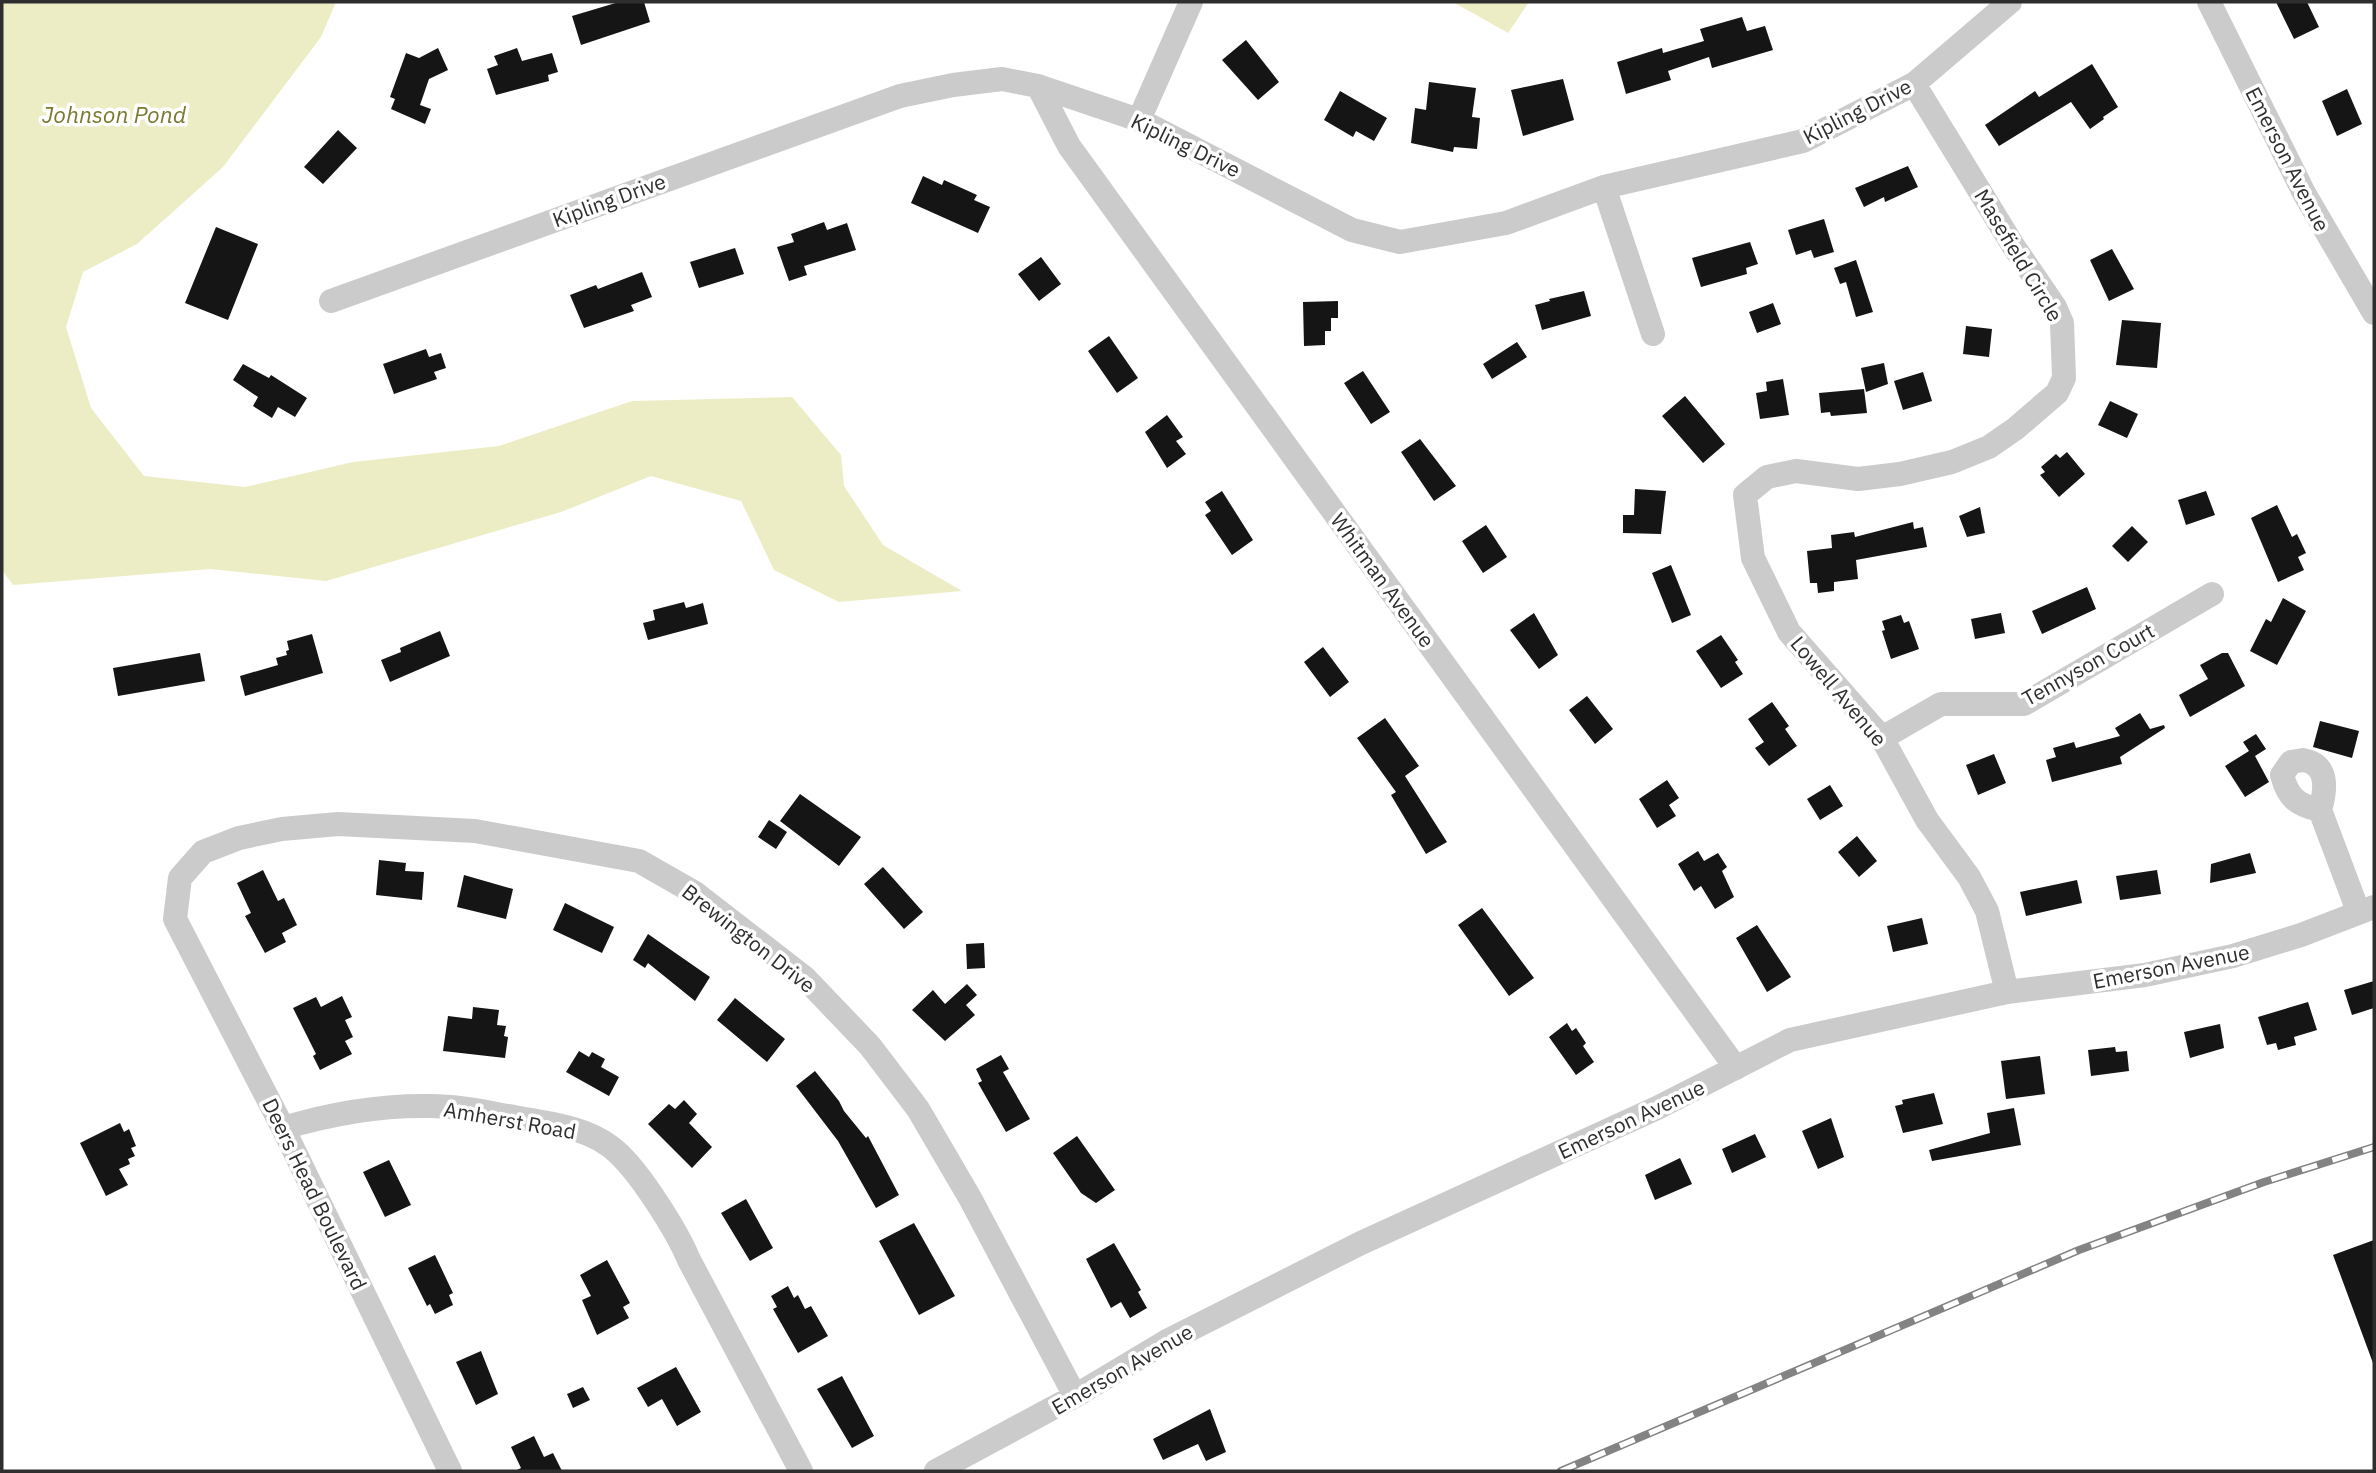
<svg xmlns="http://www.w3.org/2000/svg" width="2376" height="1473" font-family="'IBM Plex Sans',sans-serif">
  <style>
    .water { fill: #ecedc5 }
    .building { fill: #151515 }
    .lines { fill: none; stroke-linecap: round; stroke-linejoin: round }
    .minor { stroke: #cbcbcb; stroke-width: 24 }
    .rail-casing { stroke: #838383; stroke-width: 8 }
    .rail { stroke: #fff; stroke-width: 5; stroke-dasharray: 16; stroke-linecap: butt }
    .labels { text-anchor: middle; dominant-baseline: central; stroke-width: 7; stroke-linejoin: round; paint-order: stroke }
    .street-label { font-size: 21px; fill: #2e2e2e; stroke: #fff }
    .water-label { font-size: 23px; font-style: italic; fill: #787a2f; stroke: #fff }
  </style>
  <rect width="100%" height="100%" fill="#fff"/>
  <!-- water -->
  <path class="water" d="M2 2H336L321 37 223 167 137 244 83 272 66 327 91 408 144 476 245 487 353 462 499 446 632 401 792 397 841 455 844 486 883 545 962 591 839 602 774 570 741 501 651 476 561 512 326 581 211 569 13 585 2 570Z
    M1453 2H1529L1508 33Z"/>
  <!-- building -->
  <path class="building" d="M619 2H644L650 22 581 45 572 16Z
    M2276 2H2307L2319 27 2294 39Z
    M1742 17 1747 31 1765 26 1773 50 1712 68 1709 57 1668 71 1671 80 1626 94 1617 62 1662 48 1663 53 1704 41 1700 29Z
    M1246 40 1279 82 1258 100 1222 60Z
    M438 48 448 70 429 79 420 105 431 109 425 124 391 109 395 99 390 97 406 53 419 58Z
    M517 48 522 61 552 53 558 72 548 75 549 81 496 95 487 69 498 65 494 56Z
    M2092 64 2118 107 2103 117 2104 119 2090 129 2071 102 1999 146 1985 125 2035 91 2039 97Z
    M1563 79 1574 120 1523 136 1511 90Z
    M1429 82 1476 88 1472 117 1480 118 1477 149 1454 147 1453 152 1411 143 1415 108 1426 110Z
    M2347 89 2362 124 2337 136 2322 101Z
    M1340 91 1387 118 1374 141 1356 131 1353 137 1324 120Z
    M338 130 357 148 323 184 304 167Z
    M1908 166 1918 187 1885 202 1884 197 1864 207 1855 188Z
    M923 176 942 185 944 180 977 195 974 200 990 207 978 233 911 203Z
    M1824 219 1834 252 1814 258 1811 250 1796 255 1788 230Z
    M824 222 827 230 847 223 856 250 804 266 807 275 789 281 777 247 794 242 791 234Z
    M216 227 258 244 228 320 185 303Z
    M1750 242 1758 264 1746 268 1747 274 1701 287 1692 258Z
    M735 248 744 274 699 288 690 262Z
    M2112 249 2134 289 2109 301 2090 260Z
    M1041 257 1061 284 1039 301 1018 274Z
    M1856 260 1873 312 1856 317 1846 282 1840 284 1834 268Z
    M642 272 652 297 631 305 634 311 584 328 570 295 596 285 598 289Z
    M1584 291 1591 316 1542 330 1535 305 1550 301 1549 299Z
    M1338 301V318H1331V331H1325V345L1304 346 1303 302Z
    M1773 303 1781 324 1757 333 1749 312Z
    M2122 320 2161 323 2157 368 2116 365Z
    M1966 326 1992 329 1989 357 1963 354Z
    M1109 336 1138 378 1117 393 1088 351Z
    M1517 342 1527 357 1492 379 1483 364Z
    M426 349 429 357 441 353 446 368 434 372 437 379 394 394 383 364Z
    M1884 363 1888 384 1866 392 1861 368Z
    M243 364 269 378 271 375 307 398 295 417 278 407 272 418 253 406 258 397 233 380Z
    M1363 371 1390 412 1371 424 1344 383Z
    M1923 372 1932 401 1903 410 1894 381Z
    M1783 379 1789 415 1760 419 1756 393 1767 391 1766 382Z
    M1864 389 1867 413 1831 416 1830 412 1821 413 1819 393Z
    M1685 396 1725 444 1703 463 1662 416Z
    M2110 401 2138 414 2127 438 2098 425Z
    M1167 415 1183 437 1176 441 1186 454 1167 468 1145 432Z
    M1420 439 1456 486 1434 501 1401 452Z
    M2067 452 2085 474 2059 497 2040 475 2045 472 2041 467 2056 454 2060 458Z
    M1635 489 1666 491 1661 534 1623 533V515H1634Z
    M1222 491 1253 540 1232 555 1205 515 1211 511 1205 502Z
    M2206 491 2215 515 2186 525 2178 500Z
    M2277 505 2292 537 2297 534 2306 553 2298 557 2304 570 2278 582 2251 518Z
    M1980 507 1985 533 1967 537 1959 516Z
    M1913 522 1914 529 1923 527 1927 547 1856 560 1858 579 1834 582V591L1818 593 1817 583H1810L1807 551 1832 548 1831 535 1854 532 1855 537Z
    M1486 525 1507 557 1483 573 1462 541Z
    M2132 526 2148 542 2128 562 2112 546Z
    M1671 565 1691 615 1672 623 1652 573Z
    M2087 587 2096 609 2042 634 2032 611Z
    M2283 598 2306 611 2277 665 2250 651 2266 619 2271 622Z
    M684 602 686 608 703 603 708 624 648 640 643 623 655 620 653 610Z
    M1534 613 1558 655 1539 669 1510 630Z
    M2001 613 2005 633 1975 639 1971 619Z
    M1901 615 1904 623 1909 621 1919 649 1891 659 1882 631 1885 630 1882 621Z
    M440 631 450 656 390 682 381 660 401 652 400 648Z
    M312 634 323 673 245 696 240 676 278 665 276 658 287 655 286 651 289 650 287 641Z
    M1721 635 1738 660 1735 662 1743 674 1721 688 1696 651Z
    M1323 647 1349 682 1330 697 1304 662Z
    M200 653 205 681 118 696 113 668Z
    M2222 653H2228L2245 686 2190 717 2179 695 2208 679 2200 665Z
    M1587 696 1613 729 1595 744 1569 710Z
    M1772 702 1789 726 1785 729 1797 746 1769 766 1755 748 1764 742 1748 719Z
    M2140 713 2150 729 2164 725 2165 728 2120 757 2122 764 2052 782 2046 760 2056 757 2053 748 2074 742 2076 748 2120 736 2115 728Z
    M1385 718 1419 766 1405 776 1447 842 1426 854 1391 795 1396 792 1357 738Z
    M2320 721 2359 731 2352 758 2313 747Z
    M2256 734 2266 749 2255 756 2269 782 2245 797 2225 766 2249 751 2243 742Z
    M1994 754 2006 783 1978 795 1966 765Z
    M1667 780 1679 798 1669 805 1676 816 1657 828 1639 799Z
    M1830 785 1843 806 1820 820 1807 799Z
    M800 794 861 837 839 866 780 821Z
    M769 820 787 832 776 849 758 837Z
    M1857 836 1877 861 1859 877 1838 852Z
    M1698 851 1704 861 1718 853 1727 867 1722 871 1734 897 1715 909 1701 886 1694 891 1678 864Z
    M2250 853 2256 873 2210 883 2211 864Z
    M379 860 406 863 405 871 424 872 422 900 376 895Z
    M883 867 923 912 904 929 864 884Z
    M263 870 278 901 284 898 297 925 282 933 286 942 265 953 245 916 251 913 237 883Z
    M2157 870 2161 894 2120 900 2116 876Z
    M464 875 513 889 506 919 457 907Z
    M2077 880 2082 903 2026 916 2020 892Z
    M565 903 614 927 602 953 553 930Z
    M1482 908 1534 978 1509 996 1458 925Z
    M1922 918 1928 944 1893 952 1887 926Z
    M1757 925 1791 977 1767 992 1736 938Z
    M648 934 710 977 695 1001 648 963 645 968 633 960Z
    M984 943 985 968 967 969 966 944Z
    M2374 981V1008L2352 1015 2344 990Z
    M967 984 977 995 966 1005 975 1015 945 1041 912 1010 933 990 945 1004Z
    M342 996 352 1017 345 1020 353 1037 345 1041 352 1054 320 1070 313 1056 316 1054 293 1008 316 997 321 1007Z
    M735 998 785 1039 767 1062 717 1020Z
    M2308 1002 2317 1030 2294 1037 2296 1045 2278 1050 2276 1043 2267 1045 2258 1017Z
    M473 1007 499 1010 497 1025 506 1026 504 1036 508 1037 505 1058 443 1051 448 1016 472 1019Z
    M1567 1023 1572 1031 1576 1028 1586 1043 1583 1046 1594 1062 1576 1075 1549 1037Z
    M2220 1024 2224 1048 2190 1058 2184 1032Z
    M2115 1047 2116 1052 2127 1051 2129 1071 2091 1076 2088 1050Z
    M579 1051 589 1057 592 1052 605 1059 601 1067 619 1077 609 1096 566 1072Z
    M1001 1055 1009 1069 1003 1072 1030 1119 1006 1132 978 1083 982 1081 976 1069Z
    M2040 1056 2045 1094 2006 1099 2001 1061Z
    M815 1071 839 1101 844 1111 866 1138 868 1136 899 1195 876 1208 838 1141 796 1086Z
    M1934 1093 1943 1124 1903 1133 1895 1106 1903 1104 1902 1100Z
    M684 1100 697 1114 689 1123 712 1147 692 1168 648 1124 669 1104 675 1109Z
    M2014 1108 2021 1145 1932 1161 1929 1150 1990 1133 1987 1113Z
    M1831 1118 1844 1157 1818 1169 1802 1131Z
    M120 1123 124 1132 129 1129 136 1146 131 1148 135 1156 128 1159 130 1164 119 1169 128 1185 106 1196 80 1143Z
    M1755 1134 1766 1157 1732 1173 1722 1149Z
    M1077 1136 1115 1190 1096 1203 1081 1193 1053 1153Z
    M1680 1158 1692 1184 1655 1200 1645 1175Z
    M389 1160 411 1205 385 1217 363 1172Z
    M746 1199 773 1248 750 1261 721 1213Z
    M914 1223 955 1296 919 1315 879 1241Z
    M2374 1240V1362L2373 1363 2333 1255Z
    M1114 1243 1141 1290 1138 1292 1147 1308 1130 1318 1121 1302 1111 1308 1086 1259Z
    M435 1255 453 1293 449 1295 453 1305 435 1314 430 1304 427 1306 408 1268Z
    M607 1260 630 1303 623 1307 629 1318 597 1335 582 1300 591 1296 580 1275Z
    M788 1286 794 1298 798 1295 805 1309 811 1306 828 1336 798 1353 773 1309 777 1307 771 1296Z
    M481 1351 498 1394 476 1405 456 1362Z
    M676 1367 701 1412 677 1426 662 1399 648 1407 637 1388Z
    M842 1376 874 1436 852 1448 817 1389Z
    M583 1387 590 1400 573 1408 567 1394Z
    M1210 1409 1226 1452 1206 1461 1198 1444 1163 1460 1153 1439Z
    M534 1436 544 1457 553 1453 562 1471H515L521 1468 511 1447Z"/>
  <g class="lines">
    <!-- minor -->
    <path class="minor" d="M2209 2 2304 193 2374 313
      M1914 84 2014 247 2055 307 2062 323 2064 378 2057 393 2015 429 1989 447 1952 462 1900 474 1858 479 1796 471 1767 477 1745 495 1753 558 1789 632 1882 738 1927 820 1969 877 1987 911 2007 992
      M1038 86 1069 146 1736 1068
      M1139 120 1191 2
      M1604 187 1653 334
      M331 301 900 96 953 85 1002 79 1038 86 1139 120 1352 230 1400 242 1506 223 1604 187 1803 141 1914 84 2010 2
      M1882 738 1941 704H2024L2212 594
      M2303 760C2329 764 2326 790 2320 810 2297 805 2288 798 2282 775L2291 762Z
      M2320 810 2358 911
      M283 1128C330 1114 381 1105 430 1106 462 1106 494 1114 525 1119 557 1124 595 1130 619 1154 642 1176 677 1231 689 1260L801 1471
      M450 1471 283 1128 175 919 180 878 203 852 239 838 282 829 338 824 475 831 639 861 695 893 805 978 870 1046 918 1109 970 1198 1075 1396
      M936 1471 1075 1396 1167 1341 1361 1243 1657 1108 1790 1040 2007 992 2145 975 2233 956 2301 935 2374 907"/>
    <!-- rail casing -->
    <g class="rail-casing">
      <path id="rail" d="M1561 1471 2079 1250 2264 1182 2374 1147"/>
    </g>
    <!-- rail -->
    <use href="#rail" class="rail"/>
  </g>
  <g class="labels">
    <!-- street labels -->
    <g class="street-label">
      <text transform="translate(1857 111) rotate(-27)">Kipling Drive</text>
      <text transform="translate(1186 145) rotate(26)">Kipling Drive</text>
      <text transform="translate(2288 159) rotate(63)">Emerson Avenue</text>
      <text transform="translate(609 200) rotate(-20)">Kipling Drive</text>
      <text transform="translate(2019 255) rotate(59)">Masefield Circle</text>
      <text transform="translate(1383 580) rotate(54)">Whitman Avenue</text>
      <text transform="translate(2088 664) rotate(-29)">Tennyson Court</text>
      <text transform="translate(1839 691) rotate(50)">Lowell Avenue</text>
      <text transform="translate(749 938) rotate(38)">Brewington Drive</text>
      <text transform="translate(2171 966) rotate(-11)">Emerson Avenue</text>
      <text transform="translate(1631 1119) rotate(-25)">Emerson Avenue</text>
      <text transform="translate(510 1120) rotate(10)">Amherst Road</text>
      <text transform="translate(315 1194) rotate(64)">Deers Head Boulevard</text>
      <text transform="translate(1122 1369) rotate(-30)">Emerson Avenue</text>
    </g>
    <!-- water labels -->
    <g class="water-label">
      <text x="114" y="114">Johnson Pond</text>
    </g>
  </g>
  <!-- border -->
  <rect width="2376" height="1473" fill="none" stroke="#2e2e2e" stroke-width="7"/>
</svg>
